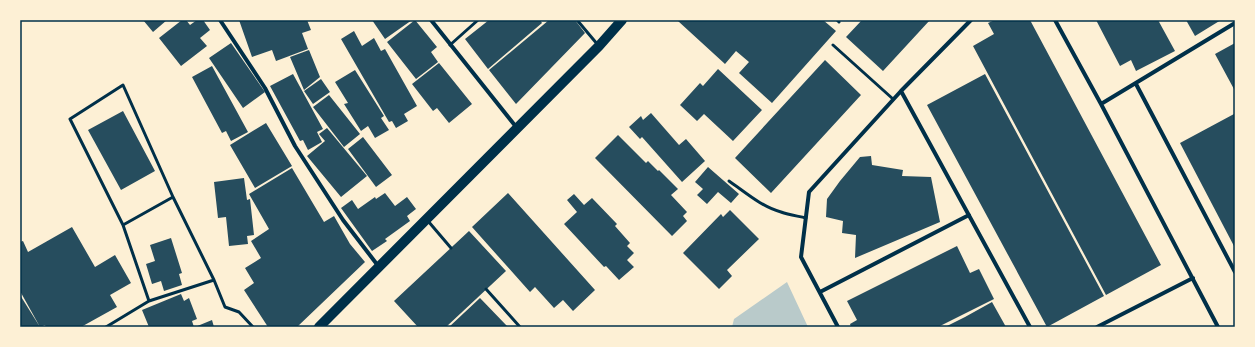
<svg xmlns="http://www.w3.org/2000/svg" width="1255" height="347" font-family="Bitter,serif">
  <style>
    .green { fill: #b9caca }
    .building { fill: #264d5e }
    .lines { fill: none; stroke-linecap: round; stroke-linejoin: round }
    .service { stroke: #003049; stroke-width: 3 }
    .minor { stroke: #003049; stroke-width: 4 }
    .primary { stroke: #003049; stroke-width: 10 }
    .neatline { fill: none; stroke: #003049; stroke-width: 1.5 }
  </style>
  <rect width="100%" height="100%" fill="#fdf0d5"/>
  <!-- green -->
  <path class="green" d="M787 282 808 327H732L734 319Z"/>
  <!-- building -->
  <path class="building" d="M143 20H167L153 32Z
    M182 20H186L190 25 197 20H203L210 30 200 38 207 46 181 66 159 38Z
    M239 20H307L311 30 302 33 308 49 276 61 272 50 252 57Z
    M372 20H412L385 39Z
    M415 20 437 47 431 52 438 62 416 79 387 42Z
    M489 20H540L542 23 488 69 465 39Z
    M549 20H575L585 33 516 104 489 70Z
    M679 20H823L836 31 772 103 739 73 749 62 736 51 725 64 678 21Z
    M862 20H930L883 71 846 37Z
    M995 20H1030L1161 265 1106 295 973 46 994 34 988 23Z
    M1096 20H1158L1175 51 1136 71 1131 60 1120 66Z
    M1186 20H1221L1195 36Z
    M354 31 362 46 374 38 381 51 385 49 417 106 404 114 408 121 396 128 392 121 389 122 341 39Z
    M231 43 265 92 243 108 209 58Z
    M1235 43V91L1215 54Z
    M309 50 320 77 304 90 290 57Z
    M825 60 861 95 771 193 735 158Z
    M439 63 472 104 449 123 437 108 433 111 412 84Z
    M212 66 248 132 231 141 226 131 222 133 192 77Z
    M718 69 762 110 733 141 704 114 697 121 680 105 700 83 703 86Z
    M355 70 384 116 381 118 389 130 375 138 368 126 361 131 344 104 348 103 335 82Z
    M293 74 323 129 317 132 322 142 308 150 303 140 300 141 270 86Z
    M985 74 1104 296 1047 327 927 105Z
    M321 79 330 92 313 104 304 91Z
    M329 95 360 134 344 147 313 107Z
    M123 111 155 171 121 190 88 130Z
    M651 113 679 145 686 139 705 161 682 182 642 137 640 139 629 127 641 116 643 120Z
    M1234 114 1235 115V248L1180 143Z
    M266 123 292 166 255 188 230 145Z
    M327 128 367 176 341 197 307 156 325 141 319 134Z
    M618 135 646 163 648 161 658 171 659 170 678 189 671 195 687 212 683 216 687 221 672 236 595 158Z
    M363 137 392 175 376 187 348 149Z
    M871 156 872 165 903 170 902 176 931 177 940 222 855 258 856 235 842 233 843 221 826 217 827 199 840 181 860 157Z
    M708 167 739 194 731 203 718 192 707 204 697 195 703 189 695 182Z
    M292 168 324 222 334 216 350 244 365 262 297 327H268L244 290 254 283 245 268 261 258 251 241 269 229 249 194Z
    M244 178 247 200 250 199 254 235 247 236 248 244 229 246 226 217 218 218 214 182Z
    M385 193 395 206 407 197 416 209 407 216 410 221 385 239 387 241 372 251 341 208 352 200 358 209 375 197 376 199Z
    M508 193 595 290 573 311 563 300 554 308 535 287 530 292 472 227Z
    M574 194 584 205 592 198 617 224 615 226 630 243 627 246 634 253 627 260 634 267 619 280 606 266 604 267 564 224 577 212 567 200Z
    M730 210 759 239 727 270 732 276 719 289 683 253 721 214 723 217Z
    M72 227 95 267 115 255 131 283 110 295 117 307 81 327H46L45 325 40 327 20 291V242L23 241 28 252Z
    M469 231 506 271 446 327H418L394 301Z
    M171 238 182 273 179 274 182 285 164 291 161 281 152 284 146 264 155 261 150 245Z
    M957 246 970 273 979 269 994 299 938 327H851L850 324 857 320 847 301Z
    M181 294 184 301 189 298 197 319 192 321 194 327H149L142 310Z
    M20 295 40 327H20Z
    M480 298 507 326 449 327Z
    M992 302 1006 327H945L965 317Z
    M212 320 214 327H195Z"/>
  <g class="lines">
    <!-- service -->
    <path class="service" d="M577 20 598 45
      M837 20 839 22
      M450 45 478 20
      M833 45 893 99
      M729 181C745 192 762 207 781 212 789 215 798 216 806 218
      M428 221 451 248
      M123 225 70 119 123 85 173 197
      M486 289 520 327
      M149 301 123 225 173 197 214 280 225 307 239 312 253 327
      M106 327 149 301 214 280"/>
    <!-- minor -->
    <path class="minor" d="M220 20 265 88 295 146 343 220 379 267
      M431 20 517 128
      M1055 20 1101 104 1218 327
      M1136 84 1235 272
      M901 91 1030 327
      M1101 104 1235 23
      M820 292 969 215
      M838 327 801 257 809 192 901 91 971 20
      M1097 327 1193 278"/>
    <!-- primary -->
    <path class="primary" d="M319 327 599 46 622 20"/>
  </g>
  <!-- border -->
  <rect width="1255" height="347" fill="none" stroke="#fdf0d5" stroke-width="42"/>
  <rect x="21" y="21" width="1213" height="305" class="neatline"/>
</svg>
